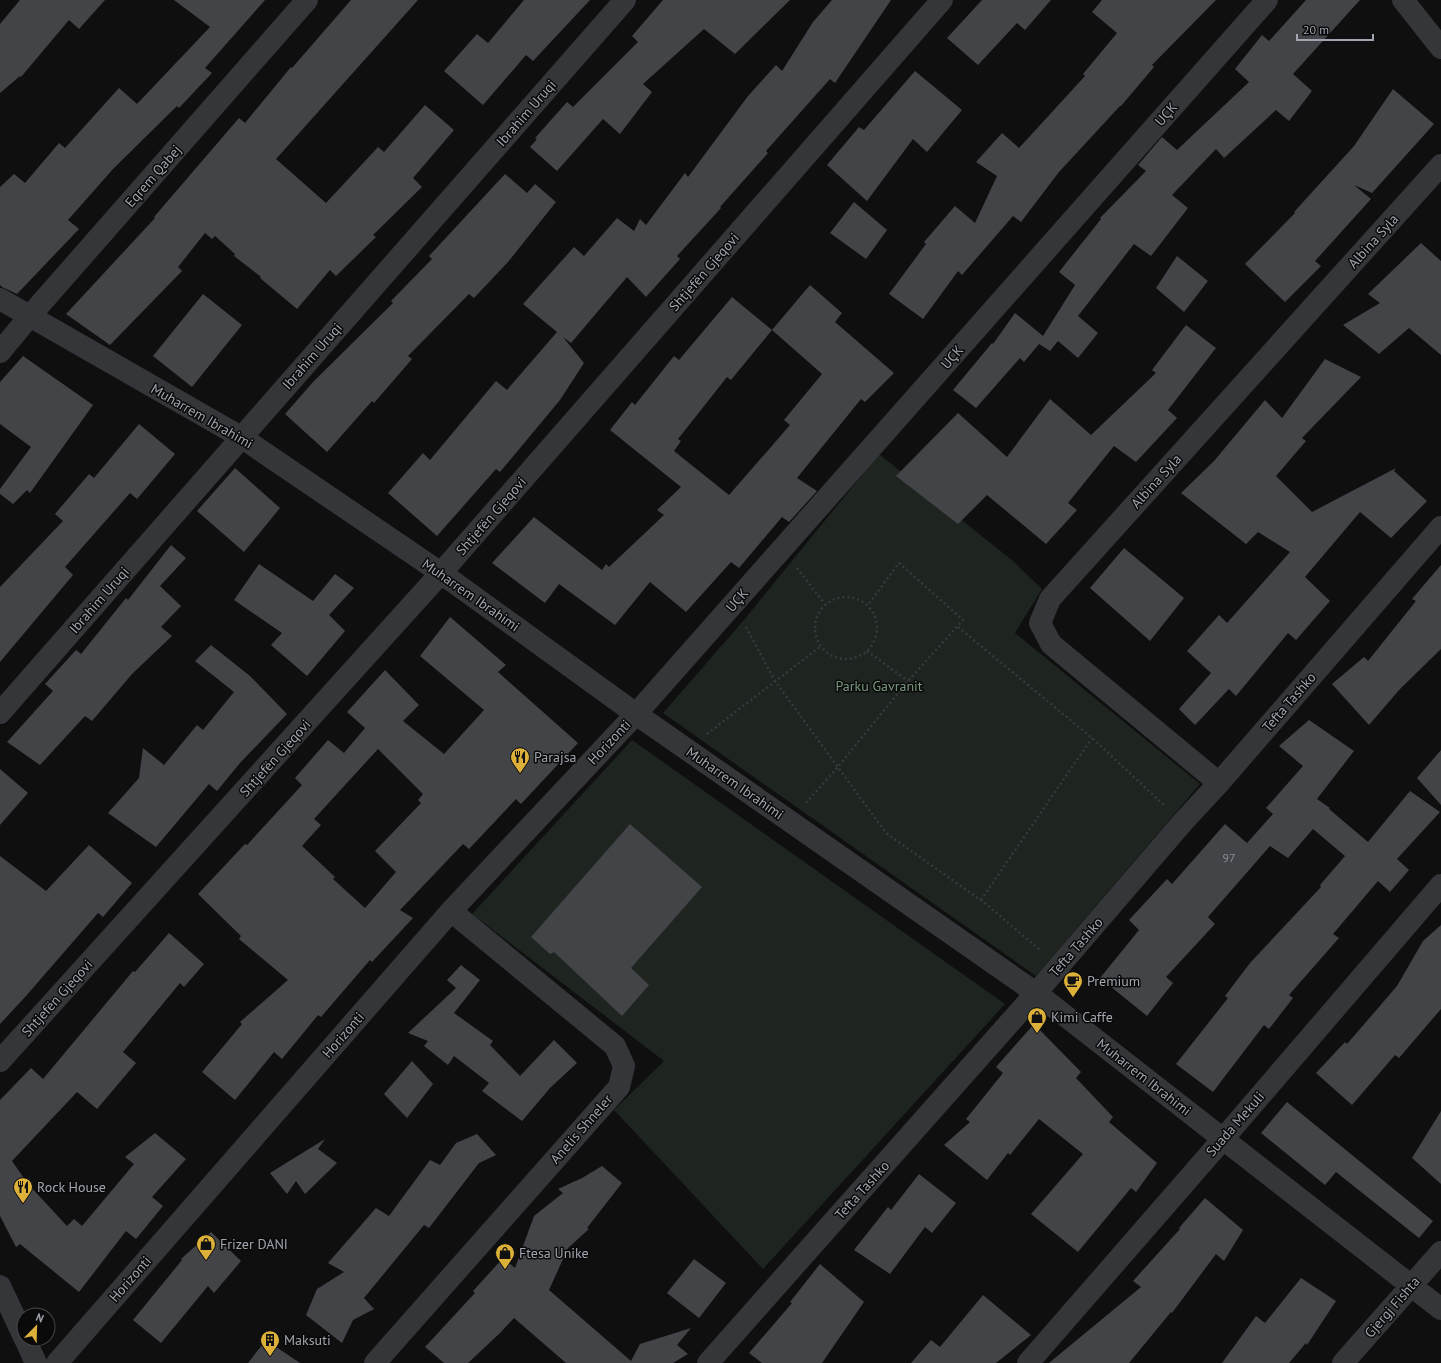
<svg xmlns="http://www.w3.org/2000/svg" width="1441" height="1363" font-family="'PT Sans',sans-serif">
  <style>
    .green { fill: #1e241f }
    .building { fill: #434448; fill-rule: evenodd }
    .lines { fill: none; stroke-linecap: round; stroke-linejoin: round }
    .path { stroke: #38393d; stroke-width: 2.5; stroke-dasharray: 2 3; stroke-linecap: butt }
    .minor { stroke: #353639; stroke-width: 22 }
    .labels { text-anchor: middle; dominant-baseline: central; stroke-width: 3; stroke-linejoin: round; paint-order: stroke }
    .number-label { font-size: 12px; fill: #8a8d95 }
    .street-label { font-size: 14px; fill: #a1a5af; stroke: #0a0a0b }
    .park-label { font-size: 14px; fill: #7a997e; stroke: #0a0a0b }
    .poi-label { font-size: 14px; fill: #a1a5af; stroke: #0a0a0b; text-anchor: start }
  </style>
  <rect width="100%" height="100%" fill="#0f0f10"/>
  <!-- green -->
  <path class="green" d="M879 454 1013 561 1042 589 1015 633 1200 784 1036 976 663 713 743 621Z
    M632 740 1005 1004 763 1269 614 1110 664 1061 472 914Z"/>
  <!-- building -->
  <path class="building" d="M20 0H105L79 29 69 20 21 77 20 76 0 93V24Z
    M174 0H265L205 68 212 73 179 108 177 106 113 169 68 220 79 229 17 294 2 287 0 285V187L14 174 25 183 59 143 65 148 119 88 137 104 210 27Z
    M351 0H418L276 159 326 203 378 147 384 152 425 105 454 130 413 178 422 187 373 235 376 237 336 276 330 270 297 309 260 278 261 277 234 256 235 254 215 236 212 239 205 233 178 267 182 271 110 345 66 314 155 218 154 217 239 118 245 123 291 67 292 68Z
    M524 0H590L533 61 526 55 483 105 444 71 477 34 488 43Z
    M663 0H790L735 54 704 29 643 84 652 92 620 134 603 119 557 171 530 147 537 139 535 138 567 102 573 107 638 42 632 36Z
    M832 0H891L835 83 830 79 766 151 768 153 720 207 721 208 677 256 680 259 646 297 627 277 571 343 563 337 584 363 560 400 500 472 496 469 437 536 388 493 423 453 430 460 496 381 507 390 557 332 523 304 574 247 584 256 617 218 634 231 640 219 646 225 685 173 688 177 748 96 776 65 782 71 813 22Z
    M982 0H1051L1025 30 1017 23 978 65 947 38Z
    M1102 0H1216L1152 65 1154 67 1121 106H1120L1059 172 1021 222 1013 216 962 275 958 271 923 319 889 294 926 244 924 242 955 206 975 223 997 176 976 162 1002 133 1019 148 1085 76 1083 74 1117 33 1092 12Z
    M1306 0H1360L1293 74 1312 91 1289 121 1276 110 1224 158 1216 149 1172 195 1188 208 1151 256 1134 244 1078 316 1098 333 1078 358 1058 341 1050 351 1039 344 1024 362 1020 358 976 408 953 390 992 343 993 344 1015 313 1043 336 1075 285 1059 272 1101 219 1100 218 1146 171 1138 165 1162 137 1177 150 1249 82 1235 69 1262 35 1269 41Z
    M915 71 962 110 927 152 913 139 867 201 827 165 859 127 864 130Z
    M1393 89 1434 124 1372 193 1354 185 1371 199 1315 261 1321 266 1285 302 1245 264 1295 213 1294 212 1354 146Z
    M505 174 527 193 535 184 556 202 508 262 474 298 469 294 408 356 412 359 374 403 372 401 327 452 285 414 313 382 393 303 391 301 432 259 429 256Z
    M854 202 887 230 866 259 830 233Z
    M1421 243 1441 261V355L1409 328 1379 354 1343 325 1380 303 1368 294Z
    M1177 256 1208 281 1184 312 1156 288Z
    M810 285 842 313 835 322 894 373 865 402 861 399 797 478 817 491 789 522 782 517 739 568 731 562 686 612 650 582 615 625 559 584 545 603 492 563 534 517 602 570 606 564 609 567 664 515 657 510 681 487 610 430 632 402 635 405 674 356 679 360 732 297 772 330ZM772 330 822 374 784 420 790 425 729 495 674 451 681 441 678 439 727 377 731 380Z
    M203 294 242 325 192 387 153 356Z
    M1186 325 1216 348 1168 410 1177 418 1136 462 1114 446 1068 503 1077 510 1046 544 987 495 958 524 896 476 958 413 1007 457 1050 399 1091 435 1156 373 1152 370Z
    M23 356 93 405 30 493 27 490 13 504 0 494V489L31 447 0 424V382Z
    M1325 359 1361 377 1302 438 1306 441 1276 476 1312 512 1396 468 1394 471 1427 501 1391 538 1360 512 1305 577 1330 601 1296 640 1288 633 1236 696 1229 689 1195 725 1179 709 1211 673 1187 651 1219 615 1227 623 1290 552 1258 532 1246 544 1181 493 1214 461 1265 400 1282 418Z
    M139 424 175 454 137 499 130 493 65 567 73 575 0 662V587L63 521 55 514 89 474 94 478Z
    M235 468 280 508 244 552 197 511Z
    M171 545 186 558 160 586 181 606 161 627 172 636 132 674 92 721 85 716 40 765 7 742 53 691 45 684 76 650 81 654 126 598 128 600Z
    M1124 548 1184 598 1150 641 1090 588Z
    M259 564 313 601 335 574 354 588 329 615 345 631 307 676 271 645 282 633 234 600Z
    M1441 565V649L1400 689 1369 725 1332 684 1364 657 1368 661 1416 601 1412 599Z
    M450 617 506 665 498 672 578 743 521 804 516 799 469 849 463 844 400 910 413 918 372 962 370 960 321 1017 318 1015 282 1059 274 1052 235 1100 202 1072 242 1024 240 1022 288 980 239 939 241 936 198 894 245 844 247 845 302 785 295 778 328 740 344 753 365 728 347 712 385 670 419 705 403 721 444 754 484 710 420 656ZM378 749 423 794 418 800 421 803 375 851 396 872 365 908 333 879 335 877 302 846 321 825 314 819Z
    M211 645 250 676 287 714 240 763 217 791 209 784 156 847 108 813 139 778 143 748 164 765 197 725 203 730 234 692 195 661Z
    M1309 720 1354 751 1317 799 1330 808 1329 809 1368 842 1410 791 1440 812 1397 859 1409 870 1390 892 1378 881 1333 934 1339 938 1289 995 1293 998 1269 1029 1264 1025 1213 1092 1176 1064 1228 998 1225 996 1250 963 1321 887 1320 885 1345 856 1313 829 1288 858 1270 846 1208 917 1215 924 1166 977 1173 983 1147 1016 1100 978 1139 930 1129 920 1167 879 1172 884 1225 824 1247 843 1273 814 1266 808 1303 766 1279 746Z
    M1441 750V805L1417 778Z
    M0 769 28 793 0 825Z
    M630 824 702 887 631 968 649 985 622 1016 554 952 550 954 531 937Z
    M89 845 132 883 103 917 98 913 26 996 0 1024V856L46 891Z
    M1441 925V1009L1399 1058 1395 1055 1352 1105 1316 1073 1345 1042 1347 1044 1397 986 1423 941Z
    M169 933 204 964 184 987 180 983 123 1052 136 1063 97 1109 77 1092 12 1161 28 1184 67 1226 74 1219 82 1226 134 1164 125 1157 155 1133 186 1159 152 1197 163 1206 136 1239 126 1231 79 1292 20 1244 16 1247 0 1216V1100L31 1068 43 1079 133 971 135 972Z
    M461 965 480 980 454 1013 493 1041 490 1045 520 1076 554 1040 577 1063 550 1088 522 1121 482 1091 489 1083 454 1056 448 1065 424 1046 428 1041 408 1033 456 988 447 980Z
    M1034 1024 1081 1072 1076 1078 1113 1117 1109 1122 1157 1163 1136 1192 1131 1188 1078 1252 1031 1214 1083 1154 1039 1119 1010 1155 1008 1153 987 1180 944 1145 970 1122 966 1119 1003 1073 996 1067Z
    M412 1061 433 1084 407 1118 384 1094Z
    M1287 1102 1433 1221 1419 1238 1336 1172 1325 1185 1261 1133Z
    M1441 1111V1184L1412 1158Z
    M477 1134 496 1155 479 1163 429 1228 424 1225 364 1298 374 1309 353 1320 342 1343 306 1315 317 1289 344 1272 328 1263 376 1208 389 1216 430 1160 440 1165 456 1143Z
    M325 1139 318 1149 337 1163 305 1194 296 1181 287 1194 270 1173Z
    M602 1166 622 1183 587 1228 589 1229 568 1248 549 1290 631 1361 640 1344 691 1328 677 1345 688 1354 673 1363H566L514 1318 500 1333 468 1363H444L425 1347 475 1293 473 1291 503 1258 515 1268 534 1216 563 1193 558 1189 582 1178Z
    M919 1174 956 1203 932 1233 925 1227 890 1274 854 1250 888 1207 891 1210Z
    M1205 1198 1243 1230 1224 1261 1216 1254 1172 1313 1171 1312 1129 1363H1049L1141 1287 1133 1281 1180 1229 1179 1228Z
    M211 1232 241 1261 214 1293 208 1286 161 1343 133 1320 182 1260 181 1259Z
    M694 1259 726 1283 699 1318 667 1293Z
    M820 1264 864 1302 822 1363H762L749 1353 792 1303 790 1302Z
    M1301 1278 1336 1301 1307 1345 1306 1343 1289 1363H1222L1256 1316 1265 1323Z
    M983 1295 1031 1335 996 1363H911L931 1340 940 1347Z
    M266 1340 300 1363H248Z"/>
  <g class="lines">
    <!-- path -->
    <path class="path" d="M797 568 825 604
      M815 628a31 31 0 1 1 62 0a31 31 0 1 1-62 0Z
      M746 627 775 681 886 833 986 904 1041 951
      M958 627 1092 738 1165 806
      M867 651 908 681
      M707 734 821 646
      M806 803 837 768 908 681 963 620 899 563 868 605
      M981 900 1092 738"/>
    <!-- minor -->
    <path class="minor" d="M1403 0 1441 48
      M0 299 241 437 441 573 636 714 1036 993 1441 1309
      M0 352 29 317 307 0
      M0 713 625 0
      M1219 783 1051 644 1040 623 1050 599 1441 165
      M0 1061 441 573 942 0
      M0 1286 24 1337
      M25 1339 36 1363
      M57 1363 451 911 636 714 1267 0
      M375 1363 619 1087 624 1066 615 1046 451 911
      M708 1363 1036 993 1182 823 1219 783 1441 527
      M1028 1363 1223 1139 1441 885
      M1343 1363 1441 1252"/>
  </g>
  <!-- icons -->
  <defs>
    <g id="restaurant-pin" transform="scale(1)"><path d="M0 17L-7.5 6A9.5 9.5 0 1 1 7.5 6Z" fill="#ddb139" stroke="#0a0a0b"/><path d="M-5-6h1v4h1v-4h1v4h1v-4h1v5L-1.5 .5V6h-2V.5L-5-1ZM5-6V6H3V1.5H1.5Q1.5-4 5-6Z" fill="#111"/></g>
    <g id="cafe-pin" transform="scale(1)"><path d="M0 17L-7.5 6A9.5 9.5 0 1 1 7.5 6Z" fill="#ddb139" stroke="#0a0a0b"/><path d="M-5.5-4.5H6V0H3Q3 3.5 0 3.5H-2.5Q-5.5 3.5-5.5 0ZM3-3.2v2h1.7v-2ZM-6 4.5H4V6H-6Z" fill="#111"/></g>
    <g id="shop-pin" transform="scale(1)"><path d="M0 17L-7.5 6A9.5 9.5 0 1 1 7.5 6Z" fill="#ddb139" stroke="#0a0a0b"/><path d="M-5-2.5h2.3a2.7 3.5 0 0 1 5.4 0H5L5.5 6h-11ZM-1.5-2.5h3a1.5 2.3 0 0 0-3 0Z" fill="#111"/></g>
    <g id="building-pin" transform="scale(1)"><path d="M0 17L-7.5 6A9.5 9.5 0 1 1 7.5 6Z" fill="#ddb139" stroke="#0a0a0b"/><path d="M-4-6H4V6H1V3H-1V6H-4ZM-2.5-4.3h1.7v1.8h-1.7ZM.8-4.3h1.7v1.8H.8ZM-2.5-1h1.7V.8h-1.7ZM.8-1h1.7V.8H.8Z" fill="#111"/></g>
  </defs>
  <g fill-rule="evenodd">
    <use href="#restaurant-pin" x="520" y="757"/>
    <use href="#cafe-pin" x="1073" y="981"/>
    <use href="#shop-pin" x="1037" y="1017"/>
    <use href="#restaurant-pin" x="23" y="1187"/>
    <use href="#shop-pin" x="206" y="1244"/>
    <use href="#shop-pin" x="505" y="1253"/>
    <use href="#building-pin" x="270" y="1340"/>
  </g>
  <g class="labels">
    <!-- number labels -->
    <g class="number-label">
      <text x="1229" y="857">97</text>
    </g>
    <!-- street labels -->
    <g class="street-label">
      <text transform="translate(526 113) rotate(-49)">Ibrahim Uruqi</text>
      <text transform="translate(1166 114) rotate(-49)">UÇK</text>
      <text transform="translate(153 176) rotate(-49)">Eqrem Qabej</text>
      <text transform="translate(1373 241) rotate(-48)">Albina Syla</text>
      <text transform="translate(704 272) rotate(-49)">Shtjefën Gjeqovi</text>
      <text transform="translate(312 356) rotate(-49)">Ibrahim Uruqi</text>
      <text transform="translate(952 357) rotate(-49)">UÇK</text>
      <text transform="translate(202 416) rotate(30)">Muharrem Ibrahimi</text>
      <text transform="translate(1156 481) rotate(-48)">Albina Syla</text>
      <text transform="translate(491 516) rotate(-49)">Shtjefën Gjeqovi</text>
      <text transform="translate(471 595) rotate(35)">Muharrem Ibrahimi</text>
      <text transform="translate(99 600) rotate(-49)">Ibrahim Uruqi</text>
      <text transform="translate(737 600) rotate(-49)">UÇK</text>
      <text transform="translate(1289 702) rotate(-49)">Tefta Tashko</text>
      <text transform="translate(609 742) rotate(-47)">Horizonti</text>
      <text transform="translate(275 758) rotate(-48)">Shtjefën Gjeqovi</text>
      <text transform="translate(735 783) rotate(35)">Muharrem Ibrahimi</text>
      <text transform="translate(1076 947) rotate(-49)">Tefta Tashko</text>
      <text transform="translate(57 998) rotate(-48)">Shtjefën Gjeqovi</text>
      <text transform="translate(343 1035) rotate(-49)">Horizonti</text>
      <text transform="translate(1144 1077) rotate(38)">Muharrem Ibrahimi</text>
      <text transform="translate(1235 1124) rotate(-49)">Suada Mekuli</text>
      <text transform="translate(581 1129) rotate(-49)">Anelis Shneler</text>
      <text transform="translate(862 1190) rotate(-48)">Tefta Tashko</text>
      <text transform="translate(130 1279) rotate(-49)">Horizonti</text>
      <text transform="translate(1392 1307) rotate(-49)">Gjergj Fishta</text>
    </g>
    <!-- park labels -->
    <g class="park-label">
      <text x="879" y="686">Parku Gavranit</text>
    </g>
    <!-- poi labels -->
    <g class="poi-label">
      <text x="534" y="757">Parajsa</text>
      <text x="1087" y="981">Premium</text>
      <text x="1051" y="1017">Kimi Caffe</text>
      <text x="37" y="1187">Rock House</text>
      <text x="220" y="1244">Frizer DANI</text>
      <text x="519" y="1253">Ftesa Unike</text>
      <text x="284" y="1340">Maksuti</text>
    </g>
  </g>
  <!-- north arrow -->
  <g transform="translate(36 1327) rotate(23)"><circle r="19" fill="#0a0a0b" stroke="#46484d"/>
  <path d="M0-3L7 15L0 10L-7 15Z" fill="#ddb139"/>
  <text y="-6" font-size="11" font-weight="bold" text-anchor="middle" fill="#a1a5af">N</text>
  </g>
  <!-- scale -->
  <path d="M1297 34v6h76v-6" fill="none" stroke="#a1a5af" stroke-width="2"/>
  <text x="1303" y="34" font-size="12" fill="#a1a5af" stroke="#0a0a0b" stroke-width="3" paint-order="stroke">20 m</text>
</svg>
